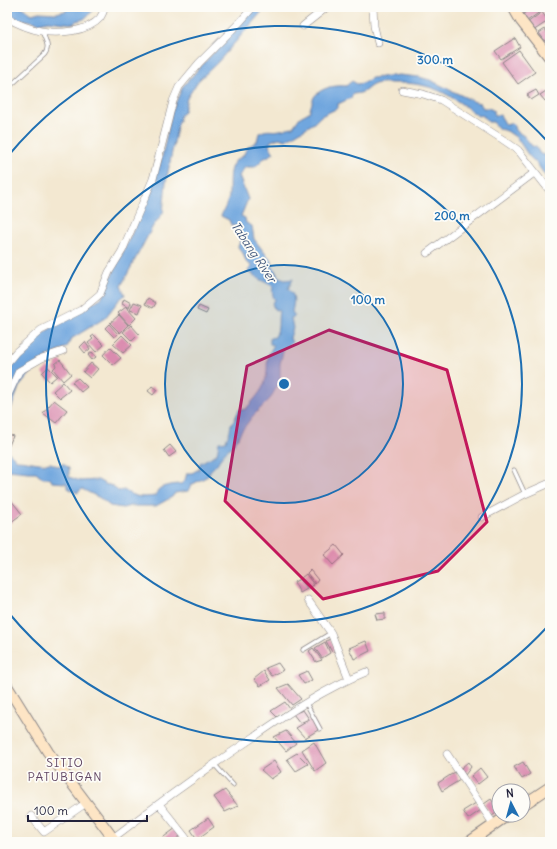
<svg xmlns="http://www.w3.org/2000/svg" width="557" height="849" font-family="Delius,sans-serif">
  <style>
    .water { fill: #70a6de; stroke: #49648c }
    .building { fill: #da8baf }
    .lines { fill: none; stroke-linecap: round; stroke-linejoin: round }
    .lane-casing { stroke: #8a8586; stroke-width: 5 }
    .street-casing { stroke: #8a8586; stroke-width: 8 }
    .secondary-casing { stroke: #8a8586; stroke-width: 12 }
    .lane { stroke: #fff; stroke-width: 3.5 }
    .street { stroke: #fff; stroke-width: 7 }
    .secondary { stroke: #fde5c5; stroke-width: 10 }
    .marked { fill: #c2185b; fill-opacity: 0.2; stroke: #c2185b; stroke-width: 3; stroke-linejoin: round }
    .ring { fill: none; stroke: #1f6fb2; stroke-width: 2 }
    .labels { text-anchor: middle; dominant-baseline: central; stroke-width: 3.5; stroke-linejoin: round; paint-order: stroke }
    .water-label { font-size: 12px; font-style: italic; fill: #41577c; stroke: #fdfcf7 }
    .neighbourhood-label { font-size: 12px; letter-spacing: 1px; fill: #624764; stroke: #fdfcf7 }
    .centre { fill: #1f6fb2; stroke: #fdfcf7; stroke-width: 2 }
    .ring-label { font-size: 12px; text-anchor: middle; font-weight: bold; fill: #1f6fb2; stroke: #fdfcf7; stroke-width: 3.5; stroke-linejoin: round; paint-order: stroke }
  </style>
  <rect width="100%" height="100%" fill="#fdfcf7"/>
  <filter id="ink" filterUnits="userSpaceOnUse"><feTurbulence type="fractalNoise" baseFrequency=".025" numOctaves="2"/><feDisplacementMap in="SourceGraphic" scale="8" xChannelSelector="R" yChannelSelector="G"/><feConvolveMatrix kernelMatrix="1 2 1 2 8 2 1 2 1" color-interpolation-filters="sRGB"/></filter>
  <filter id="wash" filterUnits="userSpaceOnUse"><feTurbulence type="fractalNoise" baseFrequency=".012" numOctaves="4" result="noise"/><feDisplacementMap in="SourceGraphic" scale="16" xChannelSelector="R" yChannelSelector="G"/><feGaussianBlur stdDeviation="0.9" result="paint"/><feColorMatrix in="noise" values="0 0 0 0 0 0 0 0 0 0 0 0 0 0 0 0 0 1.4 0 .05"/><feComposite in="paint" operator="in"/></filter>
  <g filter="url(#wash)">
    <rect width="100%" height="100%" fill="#f3e8d1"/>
    <!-- water -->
    <path class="water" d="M7 7H22L32 14 39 12 56 13 65 11 71 7H97L84 19 76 21 74 24 48 21 39 23 30 21 18 19 7 11Z
      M255 7H266L218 62 198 81 187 98 184 111 180 116 175 137 166 182 163 213 153 226 121 286 125 295 119 300 105 318 71 339 67 347 39 363 19 387 7 420V374L23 351 46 331 101 298 104 293 112 275 150 195 162 157 172 111 183 86Z
      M399 75 419 77 430 80 475 102 480 103 483 108H488L493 110 495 115H500L506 125 513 123 515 130 524 136 532 146 536 147 540 154 548 156 550 158V183L538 165 529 156 517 138 507 131 499 129 493 122H488L482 115 478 116C449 94 432 82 394 83 388 83 380 82 375 84 365 88 368 93 353 94L351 98 338 104V108L321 116 314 123 286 140 279 138 271 141 269 145 274 153 263 159 255 167H245L239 176 248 199 241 216 245 218 246 223 252 226 254 239 264 252 272 261V266L276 270 277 275 284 280 293 279 288 289C296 295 294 302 292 312L295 316 291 318 293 328 290 338 292 343 284 348 280 364V381L270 399 252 417 240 433 238 438 235 440 234 444 223 454 217 464 210 471 208 476 191 485 188 491 175 493 172 497 156 506H130L123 508 110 506 100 498 82 489 77 493 68 488 66 483 52 482 50 478H43L36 472H29L7 470V451L13 456 16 460C28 460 40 465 51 463L57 466 62 465 63 463 69 468V477L80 481 98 480 105 484 113 486 118 491 124 490C133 497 142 498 155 496 156 495 157 492 158 490 160 486 175 484 181 484L185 480 187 473H192L199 469 200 463 217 454 219 442 226 441C228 434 230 434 231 424L234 421 239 410 246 409C253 400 262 392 265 381 270 366 263 361 274 345L270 344V338L275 337C280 328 277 321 279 311L274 309 272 303 275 300C272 295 272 291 273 286L259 279 248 271 252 266 246 262 243 253 238 247 242 236 236 226 231 225 229 220 221 216C224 209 229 201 229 195 230 179 226 163 243 156L247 148 257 141 259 133C269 128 271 132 280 130 284 130 288 127 293 127L300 117 309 112C311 108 312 101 314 97 321 87 336 85 346 86L352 81 357 84 363 83 372 78Z"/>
    <g id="blocks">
      <!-- building -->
      <path class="building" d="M533 7H547L527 21 522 15Z
        M542 12 548 21 533 31 527 23Z
        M545 29 550 38 545 41 539 33Z
        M515 38 520 47 501 59 495 51Z
        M519 50 535 72 518 84 502 62Z
        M536 90 539 95 531 100 527 95Z
        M546 91 550 98 545 101 540 95Z
        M148 298 156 303 153 308 145 304Z
        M124 299 131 303 129 308 122 304Z
        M134 302 142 305 139 313 130 310Z
        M199 306 208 310 206 314 197 310Z
        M126 307 136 318 129 325 118 313Z
        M119 315 128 325 120 333 110 323Z
        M109 324 118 334 114 337 105 328Z
        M131 325 139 334 132 341 123 332Z
        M94 335 104 345 96 352 88 343 93 339 91 337Z
        M122 335 132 345 123 353 113 344Z
        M85 342 90 349 85 353 80 347Z
        M110 347 121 358 113 365 103 355Z
        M92 352 96 357 92 360 88 355Z
        M60 360 71 374 63 381 53 369 56 366 55 364Z
        M91 363 98 369 90 378 83 372Z
        M48 367 57 376 50 382 42 373Z
        M78 378 87 387 81 392 72 382Z
        M63 382 70 390 60 398 53 391Z
        M152 386 157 390 153 395 148 391Z
        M54 400 67 410 56 423 43 413Z
        M7 434 13 436 7 450Z
        M170 445 176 452 169 457 164 450Z
        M7 495 22 514 7 525Z
        M336 545 344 555 333 565 324 555Z
        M310 570 318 580 315 584 307 573Z
        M306 574 314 585 300 593 294 582 300 579 307 588 301 578Z
        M385 613V619L377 620 375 614Z
        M330 639 336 650 332 652 326 641Z
        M366 641 370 651 354 659 349 648Z
        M325 642 330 653 322 658 315 648Z
        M313 648 322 660 316 662 309 651Z
        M278 663 283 670 272 676 266 668Z
        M264 671 270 680 260 686 254 679Z
        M307 671 312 680 304 684 298 675Z
        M288 684 301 699 292 705 278 688Z
        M285 702 290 709 277 717 271 711Z
        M303 710 309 719 300 723 293 714Z
        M313 718 318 730 305 738 296 728Z
        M286 731 296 743 286 751 274 737Z
        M314 742 326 763 315 771 302 750Z
        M297 753 308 764 296 771 287 759Z
        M274 761 281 772 271 779 261 770Z
        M468 762 471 767 465 775 461 768Z
        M523 762 530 774 522 779 514 767Z
        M480 768 487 777 478 784 471 776Z
        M455 772 460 780 442 791 438 783Z
        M225 790 238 806 225 812 214 797Z
        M491 799 499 811 492 816 484 804Z
        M476 803 481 810 468 819 463 811Z
        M208 818 214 827 197 839 191 830Z
        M176 828 181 835 173 842H157Z"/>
    </g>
  </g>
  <g filter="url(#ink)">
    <use href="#blocks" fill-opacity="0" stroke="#8a8586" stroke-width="1"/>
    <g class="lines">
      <!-- lane casing -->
      <g class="lane-casing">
        <path id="lane" d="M7 89 44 55C51 47 45 40 42 31
          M514 470 525 494
          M303 650 331 633
          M306 703 320 729
          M214 764 233 785"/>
      </g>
      <!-- street casing -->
      <g class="street-casing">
        <path id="street" d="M373 7 374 26 378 43
          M7 18C18 24 29 29 41 31 58 34 88 32 100 18 102 15 104 10 105 7
          M303 26 327 7
          M402 90 423 94 441 100 502 139 518 150 550 191
          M427 253 534 173
          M7 363 16 352 41 330 81 310 100 294 109 272 122 251 153 179 173 101 179 87 199 63 241 21 253 7
          M7 397 19 371 42 358 63 351
          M482 517 525 494 550 483
          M308 600 331 633 349 679
          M447 754 494 825
          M159 804 186 838
          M31 816 44 832 86 803
          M113 838C159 803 206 769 254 737 290 712 326 688 366 672"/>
      </g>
      <!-- secondary casing -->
      <g class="secondary-casing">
        <path id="secondary" d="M513 7 521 21 550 58
          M7 686 48 752 116 842
          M523 805 550 787
          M469 842 508 815"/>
      </g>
      <!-- lane -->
      <use href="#lane" class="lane"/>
      <!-- street -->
      <use href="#street" class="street"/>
      <!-- secondary -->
      <use href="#secondary" class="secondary"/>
    </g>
  </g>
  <!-- marked area -->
  <path class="marked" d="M329 330 447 370 487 522 438 571 323 599 225 501 247 366Z"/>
  <!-- distance rings -->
  <circle cx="284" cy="384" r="119" fill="#1f6fb2" fill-opacity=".12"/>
  <g class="ring">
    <circle cx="284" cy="384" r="119"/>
    <circle cx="284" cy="384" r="238"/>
    <path d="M548 626A358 358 0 0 1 8 612M8 156A358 358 0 0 1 548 142"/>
  </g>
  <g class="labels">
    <!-- water labels -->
    <g class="water-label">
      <text transform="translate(254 252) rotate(56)">Tabang River</text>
    </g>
    <!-- neighbourhood labels -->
    <g class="neighbourhood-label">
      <text x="65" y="762">SITIO<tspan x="65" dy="14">PATUBIGAN</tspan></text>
    </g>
  </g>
  <circle cx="284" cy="384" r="6" class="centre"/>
  <g class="ring-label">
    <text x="435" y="64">300 m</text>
    <text x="452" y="220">200 m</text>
    <text x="368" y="304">100 m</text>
  </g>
  <!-- margin -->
  <rect width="557" height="849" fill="none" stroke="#fdfcf7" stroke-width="24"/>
  <!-- north arrow -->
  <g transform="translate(511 803) rotate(354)"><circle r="19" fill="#fdfcf7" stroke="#a5a5ac"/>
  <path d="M0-3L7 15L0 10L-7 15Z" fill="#1f6fb2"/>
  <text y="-6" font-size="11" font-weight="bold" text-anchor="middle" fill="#22223b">N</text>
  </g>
  <!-- scale -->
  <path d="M28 815v6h119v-6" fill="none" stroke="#22223b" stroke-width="2"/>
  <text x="34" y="815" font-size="12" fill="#22223b" stroke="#fdfcf7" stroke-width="3" paint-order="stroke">100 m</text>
</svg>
